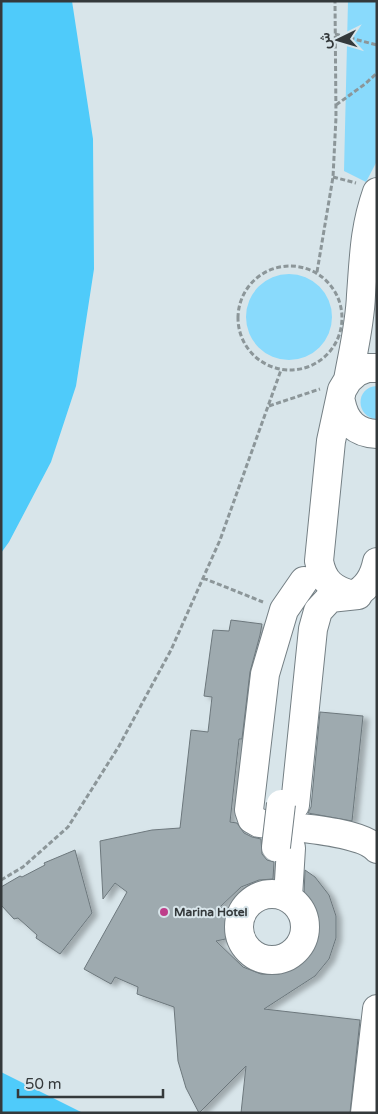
<svg xmlns="http://www.w3.org/2000/svg" width="378" height="1114" font-family="'Varela Round',Vazirmatn,sans-serif">
  <style>
    .green { fill: #89dafc }
    .water { fill: #4fcbfa }
    .building { fill: #9eaaaf; stroke: #6d787d; filter: url(#shadow) }
    .lines { fill: none; stroke-linecap: round; stroke-linejoin: round }
    .minor-casing { stroke: #747f84; stroke-width: 30 }
    .path { stroke: #8c9699; stroke-width: 3; stroke-dasharray: 5 2.5; stroke-linecap: butt }
    .minor { stroke: #fff; stroke-width: 28 }
    .minor-bridge-casing { stroke: #747f84; stroke-width: 30; stroke-linecap: butt }
    .minor-bridge { stroke: #fff; stroke-width: 28 }
    .poi-dot { fill: #be3e8a; stroke: #d8e5ea; stroke-width: 2 }
    .labels { text-anchor: middle; dominant-baseline: central; stroke-width: 4; stroke-linejoin: round; paint-order: stroke }
    .poi-label { font-size: 12px; font-weight: bold; fill: #34393b; stroke: #d8e5ea; text-anchor: start }
  </style>
  <defs>
    <filter id="shadow"><feDropShadow dx="5.5" dy="3" stdDeviation="2.5" flood-color="#0004"/></filter>
  </defs>
  <rect width="100%" height="100%" fill="#d8e5ea"/>
  <!-- green -->
  <path class="green" d="M348 1H377V161L366 182 344 171Z
    M246 317a43 43 0 1 1 86 0a43 43 0 1 1-86 0Z
    M377 386V419C355 417 355 387 377 386Z"/>
  <!-- water -->
  <path class="water" d="M1 1H72L93 139 94 269 76 386 51 462 9 542 1 553Z
    M1 1072 83 1113H1Z"/>
  <!-- building -->
  <path class="building" d="M231 620 262 624 260 635 250 672 242 739H239L230 822 237 823 244 833 252 837 261 839 262 854 267 860 274 862 273 879 259 880 241 887 220 907 237 912 235 937 216 941 243 967 261 974H279L296 966 309 953 316 935V916L308 899 304 895 305 870 315 877 329 895 336 916V938L329 959 315 976 264 1009 360 1020 350 1113H241L246 1066 199 1113 186 1088 178 1061 174 1007 137 994 138 987 115 977 111 984 84 969 127 892 115 883 103 899 100 841 152 830 180 828 191 730 208 732 212 697 204 696 213 630 229 631Z
    M320 712 363 716 352 821 308 813 311 807Z
    M75 850 92 913 60 954 36 938 37 935 18 918 14 919 1 905V887L20 876 22 877 45 865 44 863Z"/>
  <g class="lines">
    <!-- minor casing -->
    <g class="minor-casing">
      <path id="minor" d="M377 368H367L357 372 348 380 342 390 331 441 319 561C323 582 333 590 353 595 367 589 374 577 377 562
        M348 380C353 352 360 324 361 295 364 257 364 229 377 192
        M341 402C345 422 356 433 377 434
        M304 581 284 610 265 674 249 810 252 819 259 823C286 827 360 830 377 849
        M295 805 313 629 318 611 330 598 358 595
        M239 927a33 33 0 1 1 66 0a33 33 0 1 1-66 0Z
        M288 897 291 848
        M365 1113 377 1009"/>
    </g>
    <!-- path -->
    <path class="path" d="M335 34 377 45
      M336 105 365 84 377 73
      M333 177 356 183
      M238 318a52 52 0 1 1 104 0a52 52 0 1 1-104 0Z
      M317 272 333 177 336 117 335 1
      M269 406 320 389
      M203 578 263 602
      M1 880 23 867 68 827 119 746 171 650 220 540 281 370"/>
    <!-- minor -->
    <use href="#minor" class="minor"/>
    <!-- minor-bridge casing -->
    <g class="minor-bridge-casing">
      <path id="minor-bridge" d="M276 847 281 804"/>
    </g>
    <!-- minor-bridge -->
    <use href="#minor-bridge" class="minor-bridge"/>
  </g>
  <!-- markers -->
  <circle class="poi-dot" cx="164" cy="912" r="5"/>
  <g class="labels">
    <!-- poi labels -->
    <g class="poi-label">
      <text x="174" y="912">Marina Hotel</text>
    </g>
  </g>
  <!-- border -->
  <rect width="378" height="1114" fill="none" stroke="#34393b" stroke-width="5"/>
  <!-- north arrow -->
  <g transform="translate(338 40) rotate(265)" stroke="#d8e5ea" stroke-width="4" paint-order="stroke">
  <path d="M0-4L9 19L0 12L-9 19Z" fill="#34393b"/>
  <text y="-8" font-size="14" font-weight="bold" text-anchor="middle" fill="#34393b">ش</text>
  </g>
  <!-- scale -->
  <path d="M18 1089v8h145v-8" fill="none" stroke="#34393b" stroke-width="2.5"/>
  <text x="25" y="1089" font-size="15" fill="#34393b" stroke="#d8e5ea" stroke-width="4" paint-order="stroke">50 m</text>
</svg>
